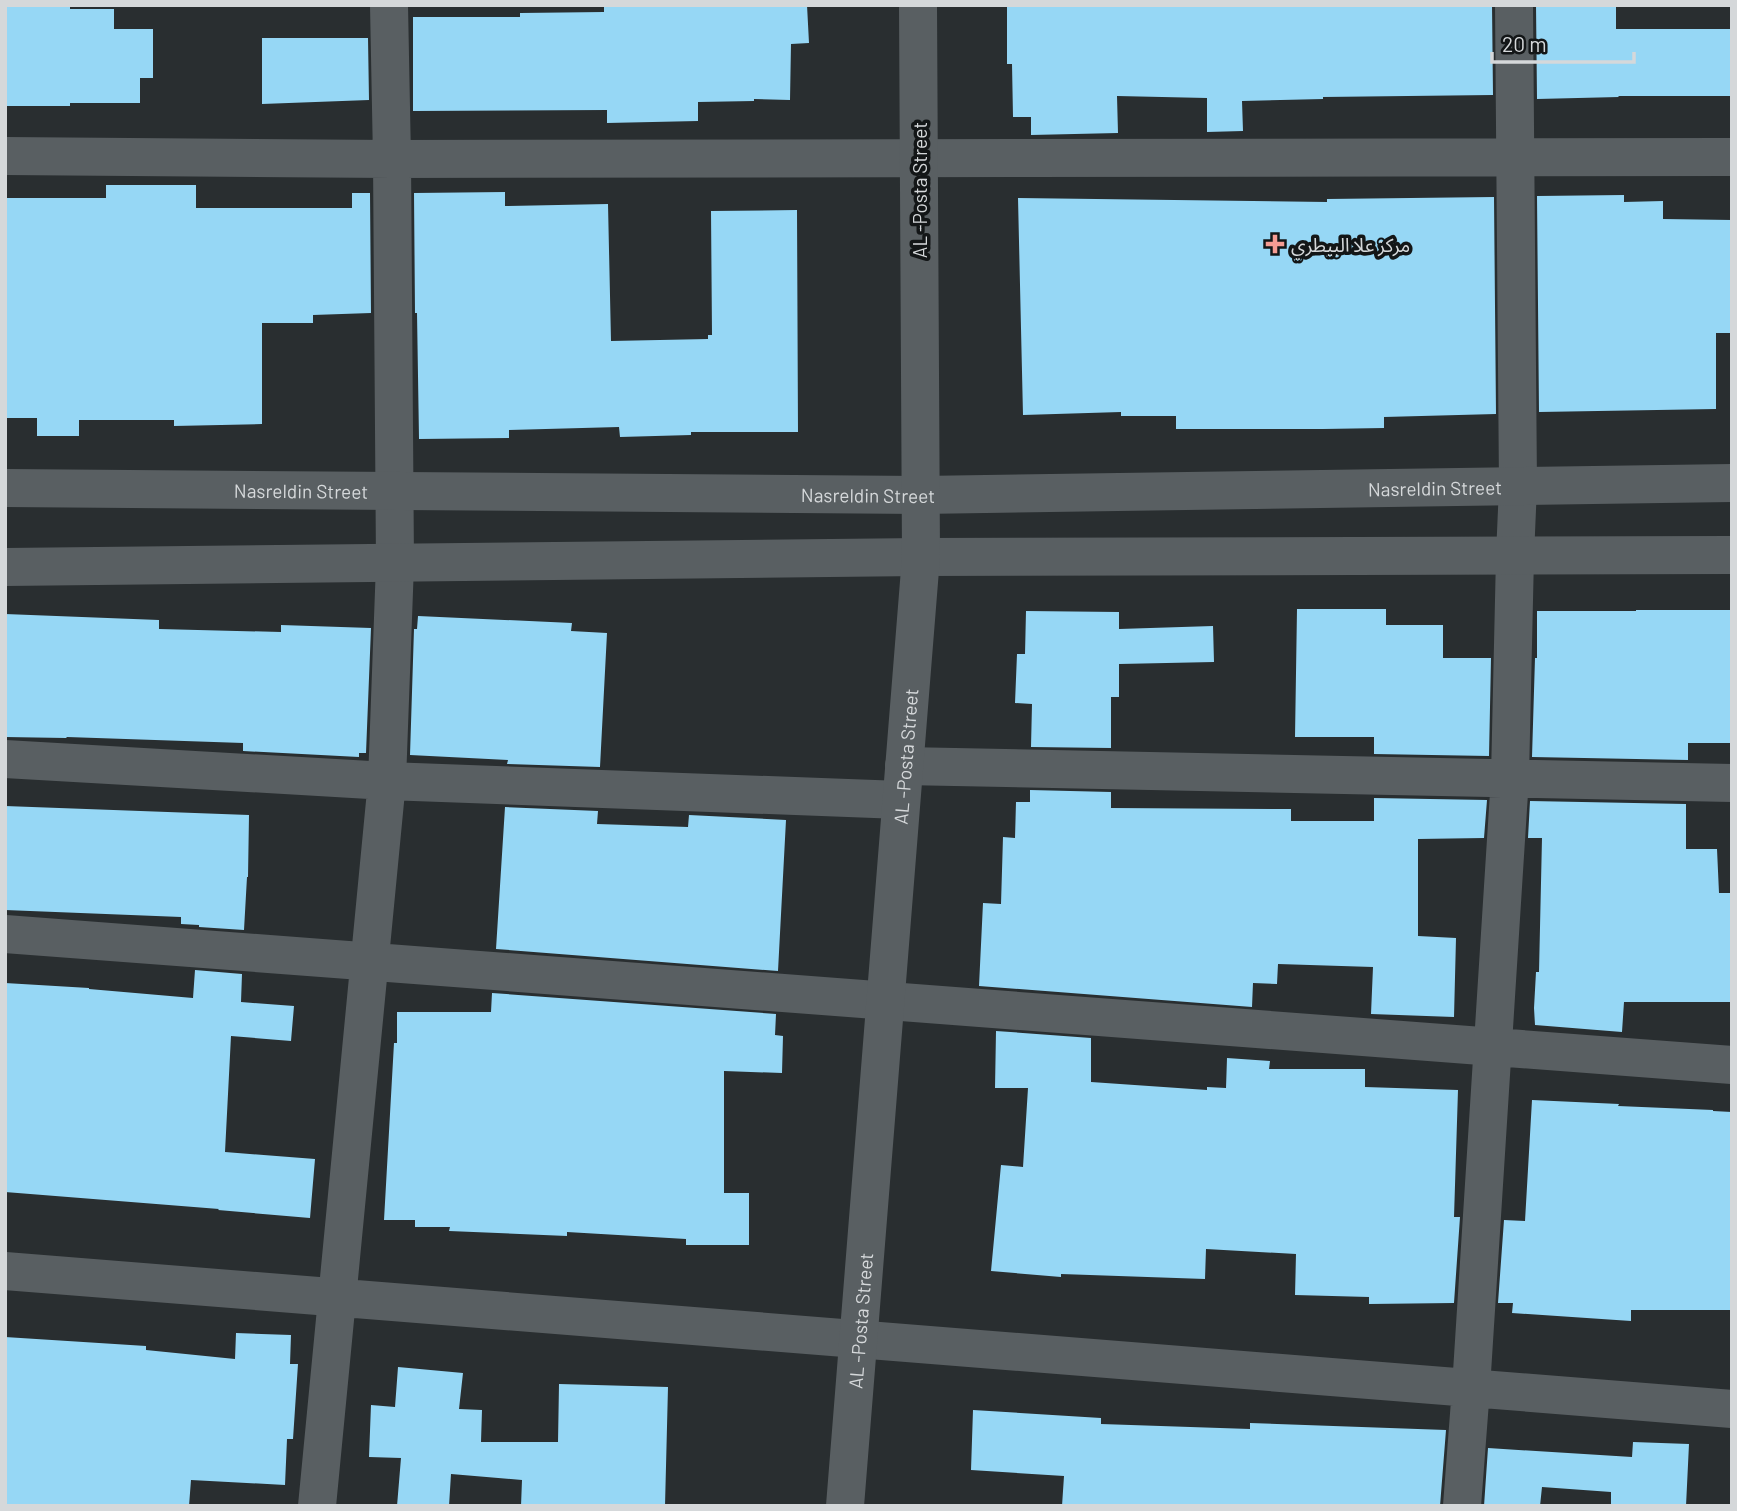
<svg xmlns="http://www.w3.org/2000/svg" width="1737" height="1511" font-family="Barlow,'Noto Sans Arabic',sans-serif">
  <style>
    .building { fill: #96d7f5 }
    .lines { fill: none; stroke-linecap: round; stroke-linejoin: round }
    .minor { stroke: #595f62; stroke-width: 38 }
    .tertiary { stroke: #595f62; stroke-width: 38 }
    .poi-dot { fill: #f59c93; stroke: #131617; stroke-width: 2.5 }
    .labels { text-anchor: middle; dominant-baseline: central; stroke-width: 7; stroke-linejoin: round; paint-order: stroke }
    .street-label { font-size: 19px; fill: #d5d8da; stroke: #131617 }
    .poi-label { font-size: 19px; fill: #d5d8da; stroke: #131617; text-anchor: start }
  </style>
  <rect width="100%" height="100%" fill="#292e30"/>
  <!-- building -->
  <path class="building" d="M7 5H70V9H114V29H153V78H140V103H70V106H5V16H7Z
    M604 5H807L809 43 791 44 790 100 754 99V101L698 102V121L607 123V110L413 111V17H520V13L604 12Z
    M1007 5H1492L1493 95 1323 97V99L1242 101 1243 131 1207 132V98L1117 96 1118 133 1031 135V117H1013L1012 64H1007Z
    M1536 5H1616V29H1732V96H1618L1619 97 1537 99Z
    M262 38H368L369 100 262 104Z
    M106 185H196V208H352V193H370L371 313 313 315V323H262V424L174 426V420H79V436H37V418H5V198H106Z
    M505 192V206L608 204 611 341 708 339V335H712L711 211 797 210 798 432H691V435L620 437 619 427 509 430V438L419 439 417 313H415L414 193Z
    M1624 195V202L1663 201V219L1732 220V333H1716V409L1539 412 1537 196Z
    M1494 197 1496 414 1384 417V428L1323 429H1176V416H1121V412L1023 415 1018 198 1327 202V199Z
    M1297 609H1386V625H1443V658H1491L1489 756 1374 754V737H1295Z
    M1636 610H1732V743H1688V760L1532 757 1535 658H1537V611H1636Z
    M1026 611 1119 612V629L1213 626 1214 662 1119 664V697H1111V748L1031 747 1032 704 1015 703 1017 654H1025Z
    M5 614 159 620V629L281 632V625L371 628 366 753H359V757L243 751V743L67 737 66 738 5 737Z
    M418 616 572 623 571 631 607 633 600 767 507 764 508 760 410 755 414 629H417Z
    M1030 790 1111 792V808L1291 809V821H1374V798L1487 800 1484 838 1418 839V936L1456 938 1454 1017 1371 1014 1373 967 1278 964 1277 984 1253 983 1252 1007 979 986 983 903 1001 904 1003 837 1015 838 1016 802H1030Z
    M1530 801 1686 804V849H1717L1719 893H1732V1002H1624L1622 1032 1535 1025 1534 1008 1536 972H1539L1542 838H1528Z
    M5 806 249 815 248 877H247L244 930 199 927V925L181 924V917L5 910Z
    M505 807 598 811 597 824 688 827 689 815 786 820 778 971 496 949Z
    M195 970 242 974 241 1002 294 1006 291 1041 231 1036 225 1152 315 1159 310 1218 218 1210 219 1209 5 1192V983L89 988V989L193 998Z
    M492 993 776 1014 775 1035 783 1036 782 1073 724 1071V1193H749V1245H686V1239L567 1232V1236L449 1231 450 1227H415V1220H384L394 1043H397V1012H491Z
    M996 1031 1091 1038V1082L1207 1090V1087L1226 1088 1227 1058 1270 1061 1269 1069H1365V1087L1458 1090 1454 1217H1460L1454 1303 1369 1304V1297L1295 1295 1296 1254 1206 1249 1205 1279 1061 1274V1277L991 1271 1001 1165 1023 1167 1028 1088H995Z
    M1532 1100 1619 1104 1618 1106 1713 1110V1111L1732 1112V1310H1631V1321L1512 1313 1513 1303H1498L1504 1220 1525 1221Z
    M236 1333 291 1335 290 1364H298L293 1439H287L285 1485 191 1480 189 1506H5V1337L146 1346V1350L235 1359Z
    M398 1367 463 1373 459 1409 482 1410 481 1442H558L559 1384 668 1387 665 1506H521L522 1480 451 1474 449 1506H397L401 1458 369 1457 371 1405 395 1407Z
    M973 1410 1101 1418V1424L1250 1429V1423L1446 1430 1440 1506 1245 1504V1506H1062L1064 1476 971 1470Z
    M1633 1442 1689 1444 1686 1506H1611V1492L1542 1487 1540 1506H1484L1488 1448 1632 1457Z"/>
  <g class="lines">
    <!-- minor -->
    <path class="minor" d="M5 156 392 159 1732 157
      M5 759 387 781 901 800
      M904 766 1732 783
      M5 934 1732 1065
      M5 1271 1732 1409
      M317 1506 387 781 395 564 392 159 389 5
      M1462 1506 1471 1388 1510 777 1515 556 1518 486 1514 5"/>
    <!-- tertiary -->
    <g class="tertiary">
      <path id="s1" d="M5 488 921 495 1732 483"/>
      <path d="M5 567 921 557 1732 555"/>
      <path id="s2" d="M845 1506 921 557 918 5"/>
    </g>
  </g>
  <!-- markers -->
  <path class="poi-dot" d="M1271.5 233.5h7v7h7v7h-7v7h-7v-7h-7v-7h7z"/>
  <g class="labels">
    <!-- street labels -->
    <g class="street-label">
      <text transform="translate(919 190) rotate(-90)">AL -Posta Street</text>
      <text stroke="none"><textPath href="#s1" startOffset="1430">Nasreldin Street</textPath></text>
      <text stroke="none"><textPath href="#s1" startOffset="296">Nasreldin Street</textPath></text>
      <text stroke="none"><textPath href="#s1" startOffset="863">Nasreldin Street</textPath></text>
      <text stroke="none"><textPath href="#s2" startOffset="752">AL -Posta Street</textPath></text>
      <text stroke="none"><textPath href="#s2" startOffset="186">AL -Posta Street</textPath></text>
    </g>
    <!-- poi labels -->
    <g class="poi-label">
      <text x="1291" y="244">مركز علا البيطري</text>
    </g>
  </g>
  <!-- border -->
  <rect width="1737" height="1511" fill="none" stroke="#d5d8da" stroke-width="14"/>
  <!-- scale -->
  <path d="M1492 52v10h142v-10" fill="none" stroke="#d5d8da" stroke-width="3.5"/>
  <text x="1502" y="52" font-size="21" fill="#d5d8da" stroke="#131617" stroke-width="5" paint-order="stroke">20 m</text>
</svg>
